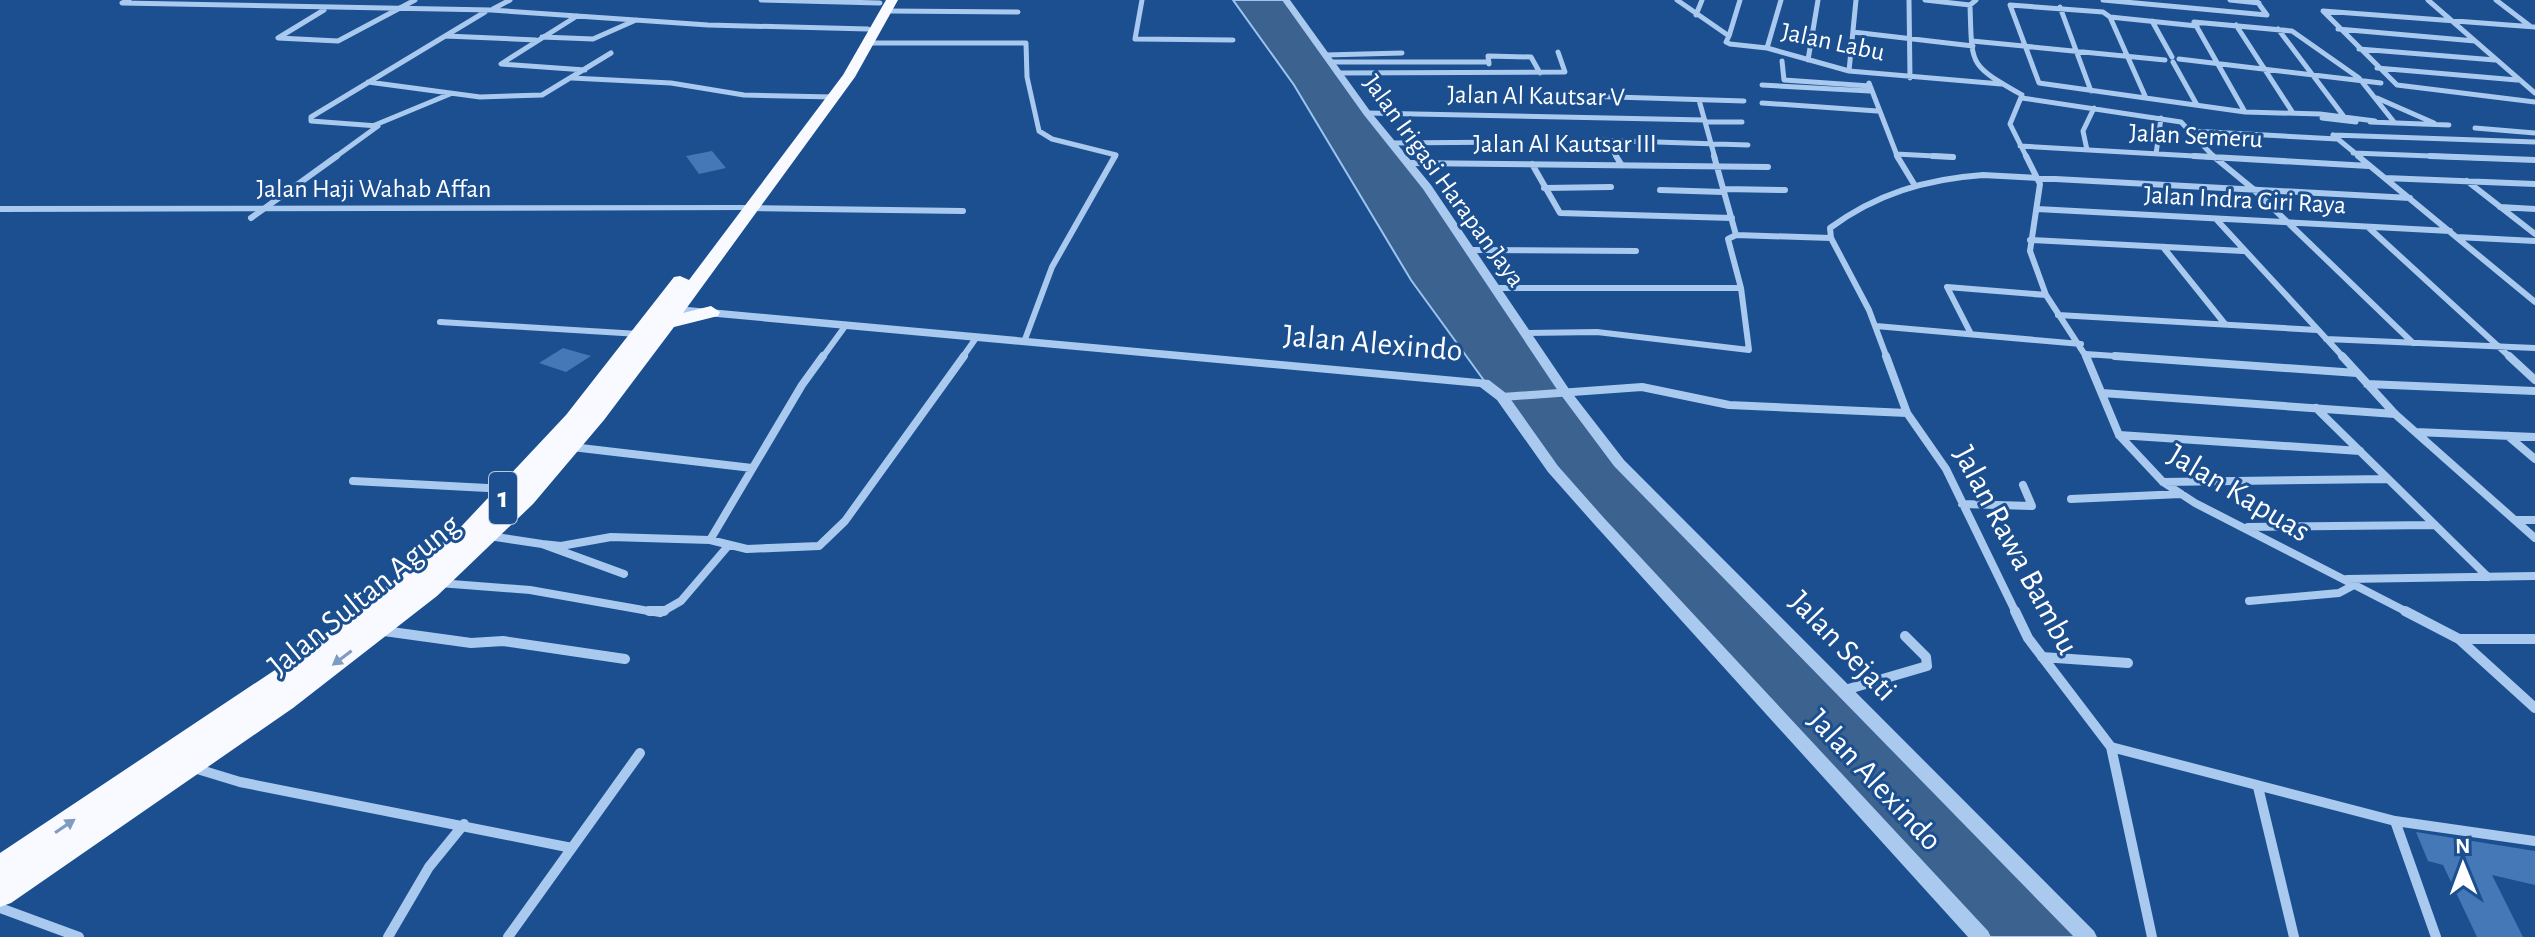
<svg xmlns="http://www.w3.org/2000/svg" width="2535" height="937" font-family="'Alegreya Sans',sans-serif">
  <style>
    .water { fill: #3c6290; stroke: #9cc4f0; stroke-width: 2 }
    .building { fill: #4478b7 }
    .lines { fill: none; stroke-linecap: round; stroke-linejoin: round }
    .minor-far3 { stroke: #a9c9ee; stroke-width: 5 }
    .minor-far2 { stroke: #a9c9ee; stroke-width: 6 }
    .minor-far1 { stroke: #a9c9ee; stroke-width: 8 }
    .minor { stroke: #a9c9ee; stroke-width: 10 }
    .tertiary { fill: #a9c9ee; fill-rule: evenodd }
    .trunk { fill: #f8faff; fill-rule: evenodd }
    .oneway { fill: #7e9cc1 }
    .labels { text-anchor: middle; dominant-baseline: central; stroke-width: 6; stroke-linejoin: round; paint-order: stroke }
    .far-street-label { font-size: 26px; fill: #fff; stroke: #1b4f8f }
    .shield { fill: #1b4f8f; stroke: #bbcadd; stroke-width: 2 }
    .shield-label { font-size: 30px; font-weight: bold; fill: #fff }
    .street-label { font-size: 32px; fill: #fff; stroke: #1b4f8f }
  </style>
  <rect width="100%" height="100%" fill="#1b4f8f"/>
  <!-- water -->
  <path class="water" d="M1233 0H1286L1337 73 1409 163 1616 460 2087 937H1981L1626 550 1488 386 1411 280 1294 85Z"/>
  <!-- building -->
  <path class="building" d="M712 151 726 168 699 174 686 156Z
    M563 348 591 356 566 372 539 363Z
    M2416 832 2535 851V885L2492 875 2523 937H2477L2443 865 2428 861Z"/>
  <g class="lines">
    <!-- minor-far3 -->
    <path class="minor-far3" d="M129 0 122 3 491 10 708 25 868 29
      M761 0 880 3
      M1142 0 1135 39 1233 40
      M1677 0 1729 36 1726 42 1730 44 1767 48 1849 71 2001 84
      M1909 0 1910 78
      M1925 0 1970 5
      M1976 0 1970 5C1972 67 1968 64 2022 95L2010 124 2027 158
      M2103 0 2267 15 2256 0
      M2230 0 2259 3
      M2428 0 2535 93
      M2496 0 2530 26
      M2060 7 2091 91
      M493 9 510 0
      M324 10 278 38 338 41 415 0
      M888 11 1018 12
      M1696 15 1702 0
      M577 16 501 64 585 70
      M2110 17 2146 98
      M2152 21 2172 57
      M2236 25 2293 113
      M2197 26 2110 17 2103 12 2010 5 2039 83 2245 112 2320 114 2375 121
      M2535 27 2323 11 2397 85 2535 102
      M2278 29 2345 118
      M2338 29 2475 41
      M1853 32 1973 46
      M446 36 536 40
      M1729 36 1740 0
      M542 37 593 39 636 20
      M1972 41 2165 60
      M872 43H1026L1027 77 1039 131 1052 139 1116 155 1114 158
      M1767 48 1781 0
      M2359 49 2495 60
      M1325 55 1402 53
      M2179 59 2381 83
      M1808 60 1818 0
      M1782 61 1784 80 1870 86
      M1330 62H1489
      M2173 62 2197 105
      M1489 64 1488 56 1531 57 1540 73
      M2377 68 2517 80
      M1849 71 1856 0
      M1337 73 1565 72 1558 52
      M572 78 671 83 744 95 833 97
      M368 82 480 97 542 95 611 53
      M1869 83 1898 158
      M1762 85 1870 91
      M1582 96 1744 101
      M2022 98 2181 122 2215 158
      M2377 98 2434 123
      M1699 100 1715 158
      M1762 103 1877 111
      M2245 112 2194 22 2292 31 2359 78 2394 122
      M1367 113 1705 120
      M2322 118 2356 122
      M1705 122H1742
      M2370 122 2449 125
      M375 125 450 94
      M2475 128 2535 133
      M2191 131 2337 139
      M2333 135 2361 158
      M2333 135 2535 142
      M1595 140 1748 145
      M1607 140 1617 158
      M1392 143 1515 142
      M2020 146 2229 158
      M2087 150 2083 131 2094 108
      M2353 153 2482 158
      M1896 154 1953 157
      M2156 154 2161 118
      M334 158 378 126 311 121V117L485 12"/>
    <!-- minor-far2 -->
    <path class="minor-far2" d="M1616 156 1621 164
      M1714 156 1736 235 1831 238
      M1897 156 1914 184
      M1933 156 1953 157
      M2026 156 2040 184 2030 251 2046 295 2087 358
      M2194 156 2369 166
      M2213 156 2252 188 2413 343
      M2358 156 2535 302
      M2430 156 2535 160
      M1409 163 1768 167
      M1532 164 1560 213 1732 218
      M2385 178 2535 184
      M2467 181 2535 234
      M1544 188 1611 187
      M1725 189 1785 190
      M1660 190 1723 192
      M2500 207 2535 209
      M749 208 963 211
      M2037 209 2450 231
      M251 218 337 156
      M2216 219 2344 358
      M2368 227 2511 358
      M2457 237 2535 241
      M2030 240 2243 251
      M2163 247 2225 324
      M1469 250 1636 251
      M1497 288H1741L1728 239 1736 235
      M2058 315 2317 330
      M440 322 639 334
      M1876 326 2081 344
      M1970 332 1947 287 2046 295
      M1526 333 1597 332 1749 350 1741 288
      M2326 339 2535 348
      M1024 342 1052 267 1115 156
      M2086 354 2143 358
      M822 358 846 325
      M962 358 976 338
      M1887 358 1869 310 1831 238 1830 228C1876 194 1926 179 1983 175L2410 198"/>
    <!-- minor-far1 -->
    <path class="minor-far1" d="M2086 356 2119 435 2163 482 2195 503 2409 613
      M2115 356 2357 373
      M2342 356 2395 414 2535 538
      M2509 356 2535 380
      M2367 384 2535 391
      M2102 393 2395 414
      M1502 397 1642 387 1729 405 1907 413 1886 356
      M2316 408 2488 577
      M1907 413 1946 469 2016 613
      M2416 432 2535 437
      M2119 435 2360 451
      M2508 436 2535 459
      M572 447 752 468
      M353 481 507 489
      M2163 482 2388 479
      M2071 499 2181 494
      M1962 504 2032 506 2023 485
      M2516 520H2535
      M2248 527 2435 525
      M489 536 542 544 624 574
      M710 540 802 385 823 356
      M542 544 561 546 611 537 710 540 747 549 819 546 845 521 964 356
      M2347 579 2535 576
      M439 583 530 590 660 613
      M2249 601 2339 593 2354 585
      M660 613 681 601 728 546"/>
    <!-- minor -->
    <path class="minor" d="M649 611H664
      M2015 611 2028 638 2111 747 2152 937
      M2405 611 2459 639 2535 708
      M384 631 471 643 503 641 625 659
      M2460 639H2535
      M2042 657 2128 663
      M1845 690 1927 666 1926 657 1905 636
      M2111 747 2395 821 2535 841
      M194 768 240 782 572 848
      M2258 787 2294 937
      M2395 821 2436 937
      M0 908 79 937
      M388 937 429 867 464 824
      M508 937 640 753"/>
    <!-- tertiary -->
    <path class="tertiary" d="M1282 0H1290L1370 111 1431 185 1569 389 1624 460 2094 931 2097 937H2074L1614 466 1558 391 1423 189 1364 115Z
      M748 205 753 208 752 210 0 212V206Z
      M677 306 1489 380 1507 394 1558 466 1604 518 1988 931 1991 937H1968L1594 524 1548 472 1497 400 1480 387 673 313 671 310Z"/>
    <!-- trunk -->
    <path class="trunk" d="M886 0H898L855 77 683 313 711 306 720 312 718 316 674 327 604 420 533 504 437 596 293 708 11 903 0 907V853L299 654 456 532 566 415 674 277 680 276 689 280 843 75Z"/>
  </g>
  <!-- one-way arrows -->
  <defs><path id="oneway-solid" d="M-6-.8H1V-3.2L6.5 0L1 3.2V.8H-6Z" transform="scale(2)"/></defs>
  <g class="oneway">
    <use href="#oneway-solid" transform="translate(342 658) rotate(143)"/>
    <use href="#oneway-solid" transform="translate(65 826) rotate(-34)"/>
  </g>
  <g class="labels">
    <!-- far-street labels -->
    <g class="far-street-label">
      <text transform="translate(1833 42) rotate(12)">Jalan Labu</text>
      <text transform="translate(1536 96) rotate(1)">Jalan Al Kautsar V</text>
      <text transform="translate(2196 136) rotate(3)">Jalan Semeru</text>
      <text x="1565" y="144">Jalan Al Kautsar III</text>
      <text transform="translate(1444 181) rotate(54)">Jalan Irigasi Harapan Jaya</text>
      <text x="374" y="189">Jalan Haji Wahab Affan</text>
      <text transform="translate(2245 200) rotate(3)">Jalan Indra Giri Raya</text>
    </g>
    <!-- shield labels -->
    <rect class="shield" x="489" y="472" width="28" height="52" rx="6"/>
    <g class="shield-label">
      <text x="503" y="498">1</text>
    </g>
    <!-- street labels -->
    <g class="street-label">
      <text transform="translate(1373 343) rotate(5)">Jalan Alexindo</text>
      <text transform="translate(2239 493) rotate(31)">Jalan Kapuas</text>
      <text transform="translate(2016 550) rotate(62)">Jalan Rawa Bambu</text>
      <text transform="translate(364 595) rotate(-39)">Jalan Sultan Agung</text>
      <text transform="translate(1843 646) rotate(46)">Jalan Sejati</text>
      <text transform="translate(1875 780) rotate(47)">Jalan Alexindo</text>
    </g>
  </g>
  <!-- north arrow -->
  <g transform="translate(2463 865) rotate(359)" stroke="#1b4f8f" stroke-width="6" paint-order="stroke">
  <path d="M0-6L14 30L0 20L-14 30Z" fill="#ffffff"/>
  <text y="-12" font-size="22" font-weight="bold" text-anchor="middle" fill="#ffffff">N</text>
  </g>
</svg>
